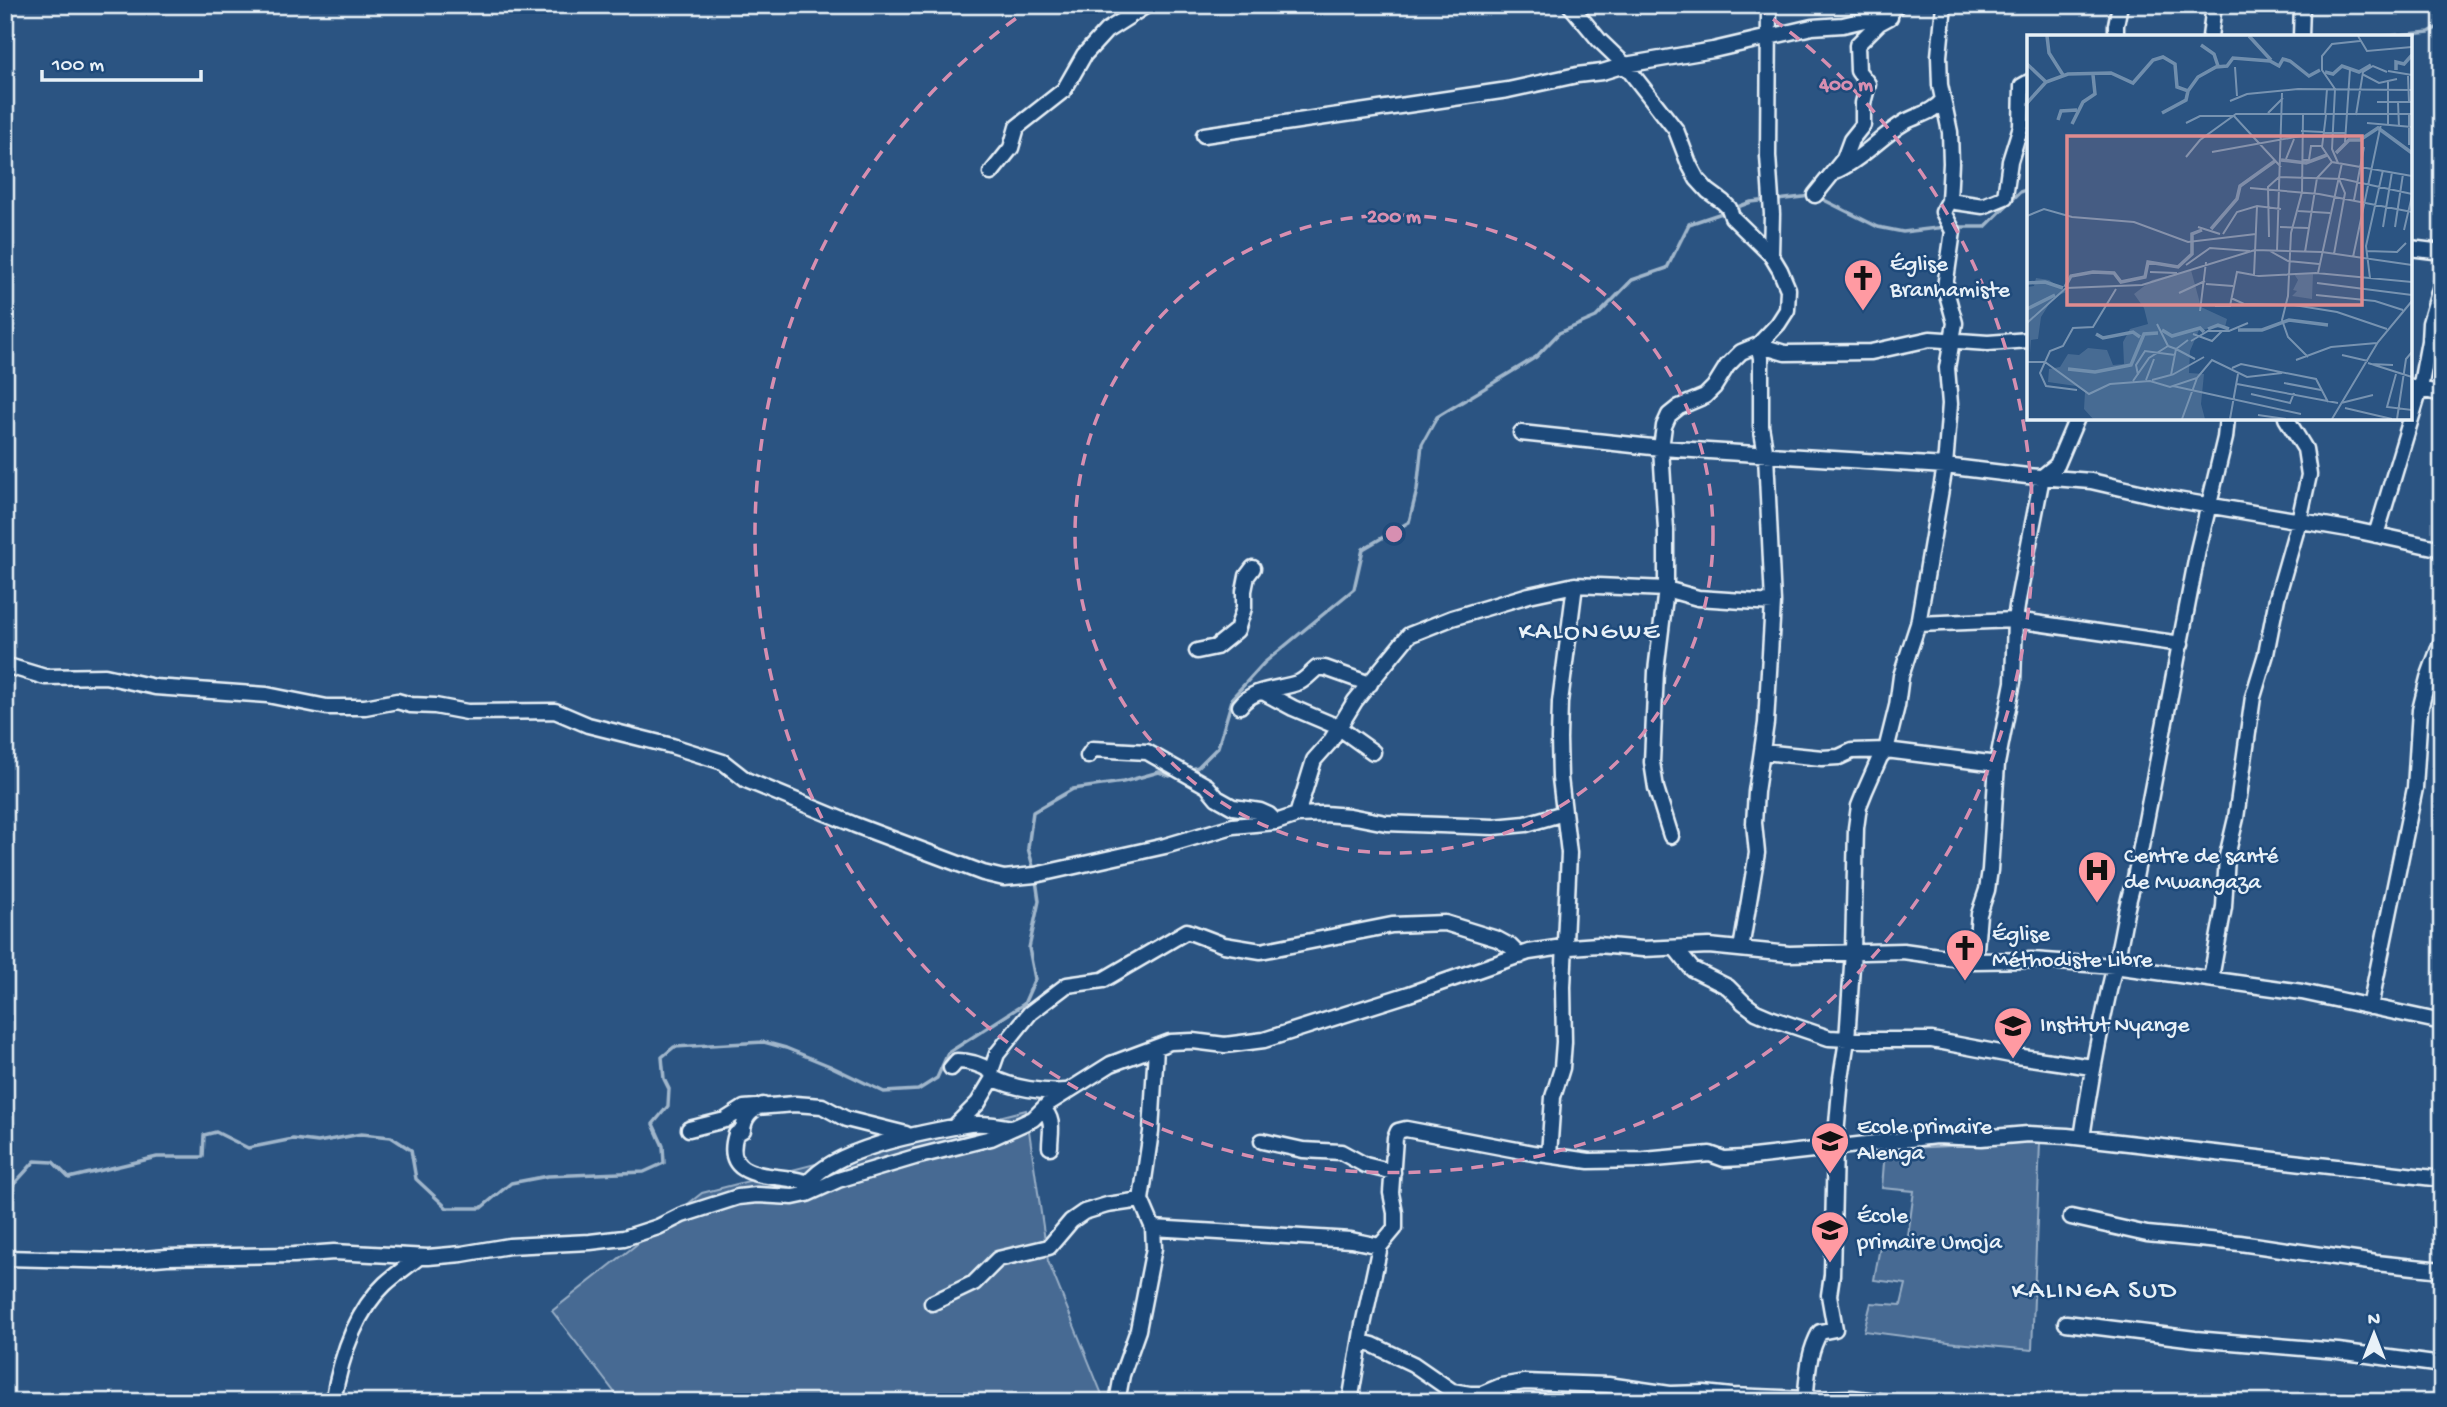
<svg xmlns="http://www.w3.org/2000/svg" width="2447" height="1407" font-family="'Gochi Hand',sans-serif">
  <style>
    .green { fill: #476b93; stroke: #98aec6; stroke-width: 2 }
    .lines { fill: none; stroke-linecap: round; stroke-linejoin: round }
    .stream { stroke: #a0b6cb; stroke-width: 3.5 }
    .minor-casing { stroke: #e8f1f8; stroke-width: 19 }
    .minor { stroke: #1f4a7a; stroke-width: 14 }
    .ring { fill: none; stroke: #d78fb1; stroke-width: 3.5; stroke-dasharray: 12 9 }
    .labels { text-anchor: middle; dominant-baseline: central; stroke-width: 5; stroke-linejoin: round; paint-order: stroke }
    .poi-label { font-size: 23px; fill: #e8f1f8; stroke: #1f4a7a; text-anchor: start }
    .quarter-label { font-size: 26px; letter-spacing: 2px; fill: #e8f1f8; stroke: #1f4a7a }
    .inset-river { fill: none; stroke: #708ead; stroke-width: 3.5 }
    .inset-road { fill: none; stroke: #7793b1; stroke-width: 2 }
    .view { fill: #df8c90; fill-opacity: 0.15; stroke: #df8c90; stroke-width: 3.5 }
    .inset-edge { fill: none; stroke: #e8f1f8; stroke-width: 3.5 }
    .centre { fill: #d78fb1; stroke: #1f4a7a; stroke-width: 3.5 }
    .ring-label { font-size: 21px; text-anchor: middle; font-weight: bold; fill: #d78fb1; stroke: #1f4a7a; stroke-width: 5; stroke-linejoin: round; paint-order: stroke }
  </style>
  <rect width="100%" height="100%" fill="#2b5482"/>
  <filter id="ink" filterUnits="userSpaceOnUse"><feTurbulence type="fractalNoise" baseFrequency=".0143" numOctaves="2"/><feDisplacementMap in="SourceGraphic" scale="14" xChannelSelector="R" yChannelSelector="G"/><feConvolveMatrix kernelMatrix="1 2 1 2 8 2 1 2 1" color-interpolation-filters="sRGB"/></filter>
  <g filter="url(#ink)">
    <!-- green -->
    <path class="green" d="M1026 1110 1048 1261 1105 1402H622L552 1311 702 1193Z
      M2040 1142 2032 1350 1956 1343 1864 1331 1871 1303 1901 1305 1906 1284 1874 1280 1881 1241 1907 1243 1914 1191 1882 1188 1885 1149Z"/>
    <g class="lines">
      <!-- stream -->
      <path class="stream" d="M2380 37 2429 32 2442 25
        M1818 197 1878 227 1903 232 1946 227
        M1777 200 1811 196
        M1732 209 1751 202 1769 200
        M1957 227H1985L2020 192 2029 189
        M1189 770 1198 767 1218 747 1233 697 1264 663 1354 589 1363 549 1409 522 1417 490 1422 444 1437 417 1536 357 1559 333 1596 317 1632 280 1667 268 1689 224 1725 212
        M1034 870 1028 848 1033 812 1073 789 1123 782 1159 772 1170 776 1175 774
        M5 1194 35 1161 53 1162 69 1178 157 1157H203L204 1135 216 1132 248 1148 293 1139 318 1142 361 1134 391 1137 411 1150 416 1179 447 1208H481L511 1183 548 1176 644 1172 664 1163 663 1146 653 1124 668 1106 669 1089 664 1079 662 1057 674 1047 764 1042 786 1048 830 1066 884 1092 918 1090 937 1078 948 1053 1024 1004 1035 979 1029 948 1039 901 1036 880"/>
      <!-- minor casing -->
      <g class="minor-casing">
        <path id="minor" d="M1570 5 1599 40 1625 65 1676 130 1689 164 1697 179 1708 191 1723 202 1729 208 1732 217 1771 255
          M2116 37V25L2120 5
          M2210 37 2214 5
          M2301 37 2302 5
          M1204 135 1508 90 1577 75 1602 72 1625 65 1713 50 1812 27 1843 25 1877 17 1890 11 1897 5
          M1838 170C1865 157 1881 136 1905 122 1920 114 1932 113 1943 100
          M991 173 1011 148 1017 127 1064 90 1084 55 1106 31 1147 5
          M1815 195 1844 159 1851 140 1863 125V103L1868 84 1858 71 1857 45 1879 23 1890 17
          M1949 201 1983 206 2005 197 2010 161 2021 126 2022 86 2029 82
          M2410 248 2442 252
          M1758 345 1785 353 1871 352 1930 339 1988 343 2029 340
          M2412 387 2442 394
          M1521 433 1661 448 1945 466 2027 476 2091 481 2165 498 2354 530 2442 549
          M2376 535 2420 389 2429 341 2430 323 2442 282
          M1918 624 2015 620 2181 644
          M1197 651 1216 647 1237 630 1244 608V591L1247 576 1253 568
          M5 665 45 677 105 676 155 687 267 695 327 707H365L397 701 411 705 435 706 467 712 555 711 588 725 672 746 723 762 746 780 855 825 983 873 1004 878 1035 875 1165 846 1233 826 1276 822 1297 815 1324 814 1350 816 1386 823 1494 827 1526 824 1564 813
          M1263 692 1293 708 1338 727 1373 752
          M1240 706C1254 687 1280 690 1300 682 1306 679 1311 673 1317 668H1325L1370 684
          M1763 752 1822 758 1839 757 1852 751 1886 750 1997 764
          M1088 756 1093 749 1147 752 1207 786 1217 798 1233 807 1260 811 1269 815 1276 822
          M1297 815 1314 760 1330 742 1355 701 1409 635 1452 618 1529 595 1575 585 1666 589 1698 598 1773 603
          M1671 836 1656 788 1652 762 1656 671 1666 589V530L1661 448 1664 426 1669 415 1679 407 1705 396 1714 387 1727 366 1741 352 1758 345 1778 324 1787 310 1788 289 1780 270 1771 255 1772 214 1768 156 1769 5
          M1675 948 1692 969 1728 987 1744 1003 1756 1012 1770 1018 1829 1038 1865 1040H1932L2016 1056 2092 1067
          M1741 949 1757 853 1754 823 1756 792 1766 723 1773 603 1766 455 1761 426V358L1758 345
          M1975 961 1979 914 1987 890 1990 870 1997 764 2013 682 2015 620 2018 600 2042 477 2057 465 2077 418
          M2211 978 2224 907 2227 856 2236 818 2253 697 2266 654 2277 598 2299 521 2309 475 2305 449 2286 418
          M2370 1007 2415 788 2420 710 2428 678 2442 640
          M951 1068 957 1061C970 1061 980 1064 991 1071L993 1078 978 1103 955 1126
          M991 1071 997 1054 1030 1013 1067 985 1103 980 1187 931 1224 945 1261 951 1392 925 1445 923 1497 939 1510 946 1520 956
          M993 1078C1012 1088 1044 1093 1066 1091
          M763 1105C751 1110 744 1117 743 1130L736 1134C720 1185 780 1172 808 1183 835 1148 921 1133 964 1125 980 1122 998 1125 1013 1128
          M1043 1109C1055 1120 1050 1132 1050 1147
          M689 1129 725 1120 744 1108 795 1104 822 1106 846 1119 906 1134
          M2082 1138C2091 1075 2103 1013 2118 952 2124 927 2126 903 2135 878L2198 550 2225 438 2227 418
          M1262 1141 1303 1150 1341 1152 1365 1165 1393 1172
          M1549 1155 1553 1097 1562 1068 1564 1042 1563 987 1569 853 1560 778 1559 739 1560 702 1575 585
          M2071 1217 2147 1234 2240 1243 2376 1263 2442 1270
          M1153 1228 1351 1240 1380 1246
          M5 1258 121 1261 167 1257 294 1255 334 1252 428 1257 462 1254 509 1246 590 1242 624 1238 658 1227 682 1215 738 1197 757 1195 793 1197 807 1194 838 1180 915 1157 991 1138 1033 1119 1049 1103 1111 1064 1170 1042 1193 1041 1225 1045 1264 1040 1409 994 1529 952 1556 948 1598 945 1643 949 1709 946 1789 954 1903 951 1975 961 2032 960 2114 966 2302 992 2442 1022
          M932 1303 974 1283 998 1259 1049 1247 1071 1221 1084 1212 1107 1205 1141 1200
          M2066 1323 2195 1339 2338 1351 2442 1365
          M1361 1342 1373 1345 1413 1364 1452 1391 1470 1394H1482L1501 1386 1524 1382 1608 1385 1670 1394 1704 1393 1732 1396 1806 1399 1852 1398 1885 1402
          M333 1402C340 1361 354 1313 385 1284 396 1274 408 1266 419 1257
          M1117 1402 1122 1375 1138 1330 1154 1248 1153 1228 1141 1200 1151 1132 1156 1048
          M1350 1402 1363 1325 1380 1246 1395 1228V1213L1391 1193 1395 1138 1398 1131 1406 1129 1533 1153 1589 1161 1644 1160 1710 1154 1724 1159 1744 1158 1936 1136 1981 1138 2028 1134 2067 1136 2442 1179
          M1805 1402C1808 1376 1807 1355 1820 1332L1835 1329 1829 1295 1832 1275 1835 1147 1841 1078 1847 1040 1853 951 1856 828 1859 806 1865 791 1880 757 1886 750 1897 706 1901 676 1918 624 1945 466 1950 404 1947 368 1955 323 1945 287 1953 231 1943 212 1949 201 1951 163 1950 132 1940 85 1939 56 1944 5"/>
      </g>
      <!-- minor -->
      <use href="#minor" class="minor"/>
    </g>
  </g>
  <!-- distance rings -->
  <g class="ring">
    <circle cx="1394" cy="534" r="319"/>
    <path d="M1756 7A639 639 0 1 1 1032 7"/>
  </g>
  <!-- icons -->
  <defs>
    <g id="church-pin" transform="scale(2.0125)"><path d="M0 17L-7.5 6A9.5 9.5 0 1 1 7.5 6Z" fill="#ff9aa2" stroke="#1f4a7a"/><path d="M-1.2-6h2.4v3.5h3.3v2.4h-3.3V6h-2.4V-.1h-3.3v-2.4h3.3Z" fill="#111"/></g>
    <g id="hospital-pin" transform="scale(2.0125)"><path d="M0 17L-7.5 6A9.5 9.5 0 1 1 7.5 6Z" fill="#ff9aa2" stroke="#1f4a7a"/><path d="M-5-5h3v3.5h4V-5h3V5h-3V1.5h-4V5h-3Z" fill="#111"/></g>
    <g id="school-pin" transform="scale(2.0125)"><path d="M0 17L-7.5 6A9.5 9.5 0 1 1 7.5 6Z" fill="#ff9aa2" stroke="#1f4a7a"/><path d="M0-5L7-2L0 1L-7-2ZM-4 1L0 2.5L4 1V4Q0 6-4 4Z" fill="#111"/></g>
  </defs>
  <g fill-rule="evenodd">
    <use href="#church-pin" x="1863" y="278"/>
    <use href="#hospital-pin" x="2097" y="870"/>
    <use href="#church-pin" x="1965" y="948"/>
    <use href="#school-pin" x="2013" y="1026"/>
    <use href="#school-pin" x="1830" y="1141"/>
    <use href="#school-pin" x="1830" y="1230"/>
  </g>
  <g class="labels">
    <!-- poi labels -->
    <g class="poi-label">
      <text x="1890" y="265">Église<tspan x="1890" dy="26">Branhamiste</tspan></text>
      <text x="2124" y="857">Centre de santé<tspan x="2124" dy="26">de Mwangaza</tspan></text>
      <text x="1992" y="935">Église<tspan x="1992" dy="26">Méthodiste Libre</tspan></text>
      <text x="2040" y="1026">Institut Nyange</text>
      <text x="1857" y="1128">Ecole primaire<tspan x="1857" dy="26">Alenga</tspan></text>
      <text x="1857" y="1217">École<tspan x="1857" dy="26">primaire Umoja</tspan></text>
    </g>
    <!-- quarter labels -->
    <g class="quarter-label">
      <text x="1590" y="633">KALONGWE</text>
      <text x="2095" y="1292">KALINGA SUD</text>
    </g>
  </g>
  <!-- overview -->
  <g transform="translate(2027 35)">
    <rect width="385" height="385" fill="#2b5482"/>
    <path d="M164 235 174 272 200 284 198 292 172 295 163 316 162 338 177 339 174 369 178 384H66L57 374 58 357 49 351 21 347 22 334 33 332 41 319 52 320 61 313 80 315 86 330 97 329 96 307 103 294 121 289 117 273 107 259 125 245ZM267 239H286L285 264 265 261 270 256 266 255 271 245ZM9 243 22 245 39 257 26 263 14 282 11 304 4 305 3 318 0 252 7 251Z" fill="#476b93"/>
    <path class="inset-river" d="M20 1 22 18 36 40M222 1 244 25M174 10 187 19 191 31M0 29 19 47M369 35V27L377 29 385 20M298 37 306 39 315 31 332 37 344 30M0 68 19 47 41 39 84 38 106 48 126 25 136 22 148 29 150 52 161 56 171 42 189 32 200 31 206 23 243 26 252 31 256 24 263 26 282 41 293 35M135 78 159 65 161 56M31 85 34 76 50 75M45 89 56 67 68 59 66 40M309 118 322 105H333L351 93 385 118M254 125 279 128 300 120M184 194 210 164 213 151 248 126M0 248 18 247 36 253M38 252 44 241 66 237 87 238 94 247 118 242 121 227 151 232 165 219V199L175 195M0 274 28 260M181 294 191 290 202 294M135 295 145 301 173 293 177 297M211 295H235L262 285 301 290M69 299 76 303 106 297 113 302M41 334 68 337 104 330 117 299 131 298"/>
    <path class="inset-road" d="M331 1 340 16 385 12M208 32 210 61M361 36 385 40M335 39 352 48 370 44M381 41 382 67M361 45V91M203 66 220 59 271 54 385 55M350 67H385M371 67 372 92M241 78 256 63M382 79V110M276 80 275 157 264 198 261 261 255 285 261 302 281 322M298 80 300 54M299 80 295 112 305 127 385 141M329 80 336 37 346 31 360 37M159 88 173 81H207L254 132M340 88 385 92M274 96 318 98M318 107 323 34M185 117 274 101M159 122 173 105 209 79H385M259 124 267 104M275 125H282L284 111H295M311 128 305 114 308 54 295 35V21L305 9 333 6M223 153 292 159 385 177M327 165 337 112M271 176 303 178M0 181 17 174 45 182 107 187 161 207 229 199M171 192 193 199M253 192 281 193M356 192 365 137M368 192 376 139M377 195 385 161M196 199 210 177 230 171 254 174M242 202 241 152 252 142 316 144 385 159M250 215 255 58M243 216 261 226 292 229M340 216 370 217 379 208M278 217 290 143 305 127M307 219 318 158 312 144M326 222 354 89M159 230 183 213 223 216M123 237 150 238M291 238 315 128M227 240 230 171M343 243 339 211 356 135M290 248 385 260M179 249 206 251M152 258 178 246M289 260 348 266 376 275M204 263 217 269 267 270 310 277 360 294M188 271H203L210 237 232 241 289 238 385 247M173 276 179 227M0 288 39 253 115 250 228 215 295 217 385 230M166 299 185 306 195 296M161 305 149 314 168 324M164 306 181 296H202L221 288M315 320 341 326M269 325 304 312 350 308M0 327H18L62 359 83 349 123 346 143 352 170 343 185 325 220 342 255 338M341 328 385 342M343 329 366 330M205 333 214 329 289 344 301 367M369 339 360 372 385 375M111 340 109 330 118 316 148 320M145 340 177 322M119 345 127 324M125 345 144 340 149 314 141 311M106 346 122 323 141 311 130 289M257 348 294 355M210 349 311 368M146 351 274 379M50 355 19 351 13 338 23 316 36 311 46 293 66 292 89 254M224 359 263 368 267 358M314 368 346 360M318 373 365 384M231 380 259 384M155 384 170 343M203 384 211 339M305 384 351 307 385 266M370 384 379 324 385 317"/>
    <path class="view" d="M40 101H335V270H40Z"/>
    <rect width="385" height="385" class="inset-edge"/>
  </g>
  <circle cx="1394" cy="534" r="10" class="centre"/>
  <g class="ring-label">
    <text x="1846" y="90">400 m</text>
    <text x="1394" y="222">200 m</text>
  </g>
  <!-- margin -->
  <rect width="2447" height="1407" fill="none" stroke="#1f4a7a" stroke-width="28"/>
  <rect x="14" y="14" width="2419" height="1379" fill="none" stroke="#e8f1f8" stroke-width="2.5" filter="url(#ink)"/>
  <!-- north arrow -->
  <g transform="translate(2374 1334)" stroke="#1f4a7a" stroke-width="5" paint-order="stroke">
  <path d="M0-5L12 26L0 18L-12 26Z" fill="#e8f1f8"/>
  <text y="-10" font-size="19" font-weight="bold" text-anchor="middle" fill="#e8f1f8">N</text>
  </g>
  <!-- scale -->
  <path d="M42 70v10h159v-10" fill="none" stroke="#e8f1f8" stroke-width="3.5"/>
  <text x="52" y="70" font-size="21" fill="#e8f1f8" stroke="#1f4a7a" stroke-width="5" paint-order="stroke">100 m</text>
</svg>
